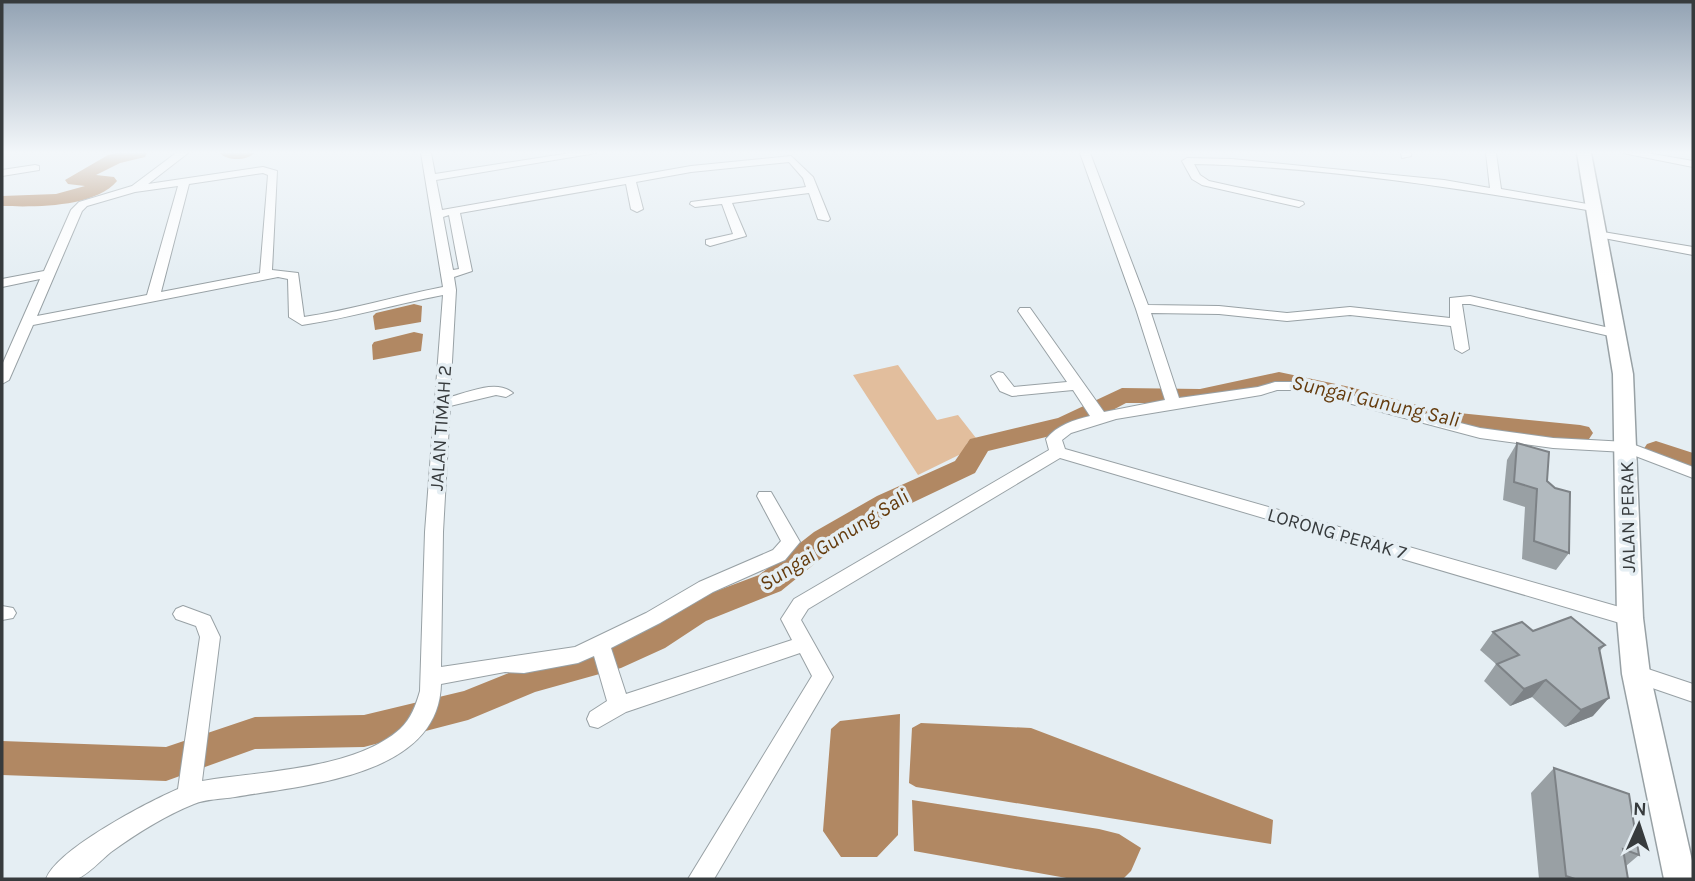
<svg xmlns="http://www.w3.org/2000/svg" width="1695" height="881" font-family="Karla,sans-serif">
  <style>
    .green { fill: #e2be9d }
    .water { fill: #b18863 }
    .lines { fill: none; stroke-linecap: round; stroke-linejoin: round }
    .river { fill: #b18863; fill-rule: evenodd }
    .street-casing { stroke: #98a1a5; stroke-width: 2 }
    .secondary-casing { stroke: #98a1a5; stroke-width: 3 }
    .street { fill: #fff; fill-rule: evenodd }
    .secondary { fill: #fff; fill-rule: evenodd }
    .wall { fill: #99a0a4 }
    .shaded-wall { fill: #7d8286 }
    .building { fill: #b2babf; stroke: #7d8286; stroke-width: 2 }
    .labels { text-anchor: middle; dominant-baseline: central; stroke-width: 7; stroke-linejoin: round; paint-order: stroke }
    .street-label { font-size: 19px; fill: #373b3d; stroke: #e5eef3 }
    .water-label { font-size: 21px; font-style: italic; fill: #643b0d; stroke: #e5eef3 }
  </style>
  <rect width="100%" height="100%" fill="#e5eef3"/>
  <!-- green -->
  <path class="green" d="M898 365 937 420 958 415 976 438 967 443 965 452 918 475 853 375Z"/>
  <!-- water -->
  <path class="water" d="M414 304 422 306 421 322 375 330 373 316 376 313Z
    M414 332 423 334 421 351 373 360 372 345 374 342Z
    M900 714 898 835 877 857H841L823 831 831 729 840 721Z
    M921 723 1031 728 1273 820 1271 844 916 787 909 783 912 728Z
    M912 800 1099 829 1119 834 1141 848 1131 871 1123 879H1072L914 851Z"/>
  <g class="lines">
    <!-- river -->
    <path class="river" d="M117 153H147L145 157 120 163 96 175 114 177 117 181C94 208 34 207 2 206V196L56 194 85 186 68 184 65 180 108 155Z
      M220 153H254C247 161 227 161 220 153Z
      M1279 372 1350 387 1439 411 1580 425 1589 427 1593 433 1589 439 1580 441 1438 427 1345 400 1279 386 1200 403H1126L1075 430 988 451 975 473 897 510 834 548 781 591 706 621 665 648 621 668 535 692 468 720 364 747 255 749 166 781 2 775V741L166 747 255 717 364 715 464 691 529 665 603 646 641 630 684 603 759 575 814 532 877 496 955 461 970 439 1058 418 1122 388 1200 389Z
      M1656 441 1693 453V471L1647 456 1643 450 1647 444Z"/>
    <!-- street casing -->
    <g class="street-casing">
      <path id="street" d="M176 153H188L148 184 263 167 277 171 272 270 298 273 304 317C351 310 397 296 443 287L421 153H431L435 174 570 153H596L436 180 442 210 691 166 791 156 813 177 830 219 828 221 818 219 809 193 732 203 746 236 710 246 706 244V240L733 234 722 204 695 207 690 204 691 202 806 187 803 178 789 162 691 172 636 182 643 209 637 212 631 209 626 184 460 213 472 271 454 277 456 290 450 397C469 392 497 379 513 393L506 397 496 395 450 406 443 532 441 667 575 647 646 613 699 582 773 550 781 541 757 496 759 492H771L800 542 785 560 713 592 660 623 611 648 626 694 792 640 781 619 794 599 1049 450 1046 439C1057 425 1074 420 1090 416L1073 390 1012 396 1000 391 991 376 998 372 1003 373 1014 387 1067 382 1018 311 1020 308H1030L1104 412 1165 400 1136 309 1080 153H1090L1148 305 1219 306 1287 313 1350 307 1450 318V298L1470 296 1614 329 1621 333 1614 337 1470 304H1462L1469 349 1462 353 1455 349 1451 326 1350 315 1287 321 1219 314 1151 313 1179 398 1258 387 1275 382H1299L1480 428 1553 438 1627 442 1693 467V478L1625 452 1553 448 1480 438 1299 390H1277L1261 395 1116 419 1071 433 1062 440 1065 449 1630 610 1637 613 1640 618 1637 623 1630 626 1060 458 808 609 801 620 833 677 714 879H688L812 676 800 653 626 712 598 728 590 726 587 719 590 712 607 701 594 656 578 663 524 673 505 672 441 684C439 777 303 785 235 797 222 799 206 799 194 804 164 816 136 834 111 852 101 860 89 874 77 879 70 881 55 879 46 879 57 849 148 802 178 789L200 637 196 626 176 619 173 614 176 609 183 606 210 616 220 637 202 781C260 771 354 770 400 729 411 719 416 705 420 691L425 532 443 295C396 304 350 318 302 325L289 317 288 279 278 277 33 325 9 380 2 384V365L40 279 2 287V279L44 271 71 210 79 202 132 186ZM263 173 268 175 260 273 161 292 189 184ZM178 186 147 295 37 316 82 211 87 206 135 192ZM449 215 459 269 453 270 443 217Z
        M1401 153H1411V156L1402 158Z
        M1486 153H1496L1501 189 1593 205 1599 208 1593 211C1461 189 1328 167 1194 164L1200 175 1209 181 1303 202 1304 204 1299 207 1202 185 1192 179 1182 161 1187 158 1232 159 1444 180 1490 188Z
        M1623 153H1647L1693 161V167Z
        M35 165 39 166V170L2 176V170Z
        M1597 231 1693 247V255L1593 236 1591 234Z
        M2 606 13 608 16 613 13 618 2 620Z
        M1636 665 1693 684V702L1629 680 1626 674 1629 668Z"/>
    </g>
    <!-- secondary casing -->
    <g class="secondary-casing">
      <path id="secondary" d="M1577 153H1591L1633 374 1643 618 1650 674 1693 865V879H1664L1622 674 1617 618 1613 374Z"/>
    </g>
    <!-- street -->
    <use href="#street" class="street"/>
    <!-- secondary -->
    <use href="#secondary" class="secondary"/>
  </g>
  <!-- wall -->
  <path class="wall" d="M1517 443 1547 481 1569 553 1556 570 1522 559 1525 507 1503 500 1507 460Z
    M1533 631 1605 645 1599 652 1593 716 1565 727 1532 697 1510 706 1484 681 1496 664 1480 650 1493 632Z
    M1554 768 1639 855 1626 866 1628 879H1539L1531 793Z"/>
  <!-- shaded-wall -->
  <path class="shaded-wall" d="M1546 680 1532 697 1510 706 1524 689Z
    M1609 698 1593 716 1565 727 1581 710Z"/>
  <!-- building -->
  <path class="building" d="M1517 443 1549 452 1547 481 1555 488 1570 492 1569 553 1534 541 1537 489 1514 482Z
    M1571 617 1605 645 1599 648 1609 698 1581 710 1546 680 1524 689 1497 664 1519 655 1493 632 1522 622 1533 631Z
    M1554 768 1629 794 1639 855 1623 849 1628 879H1575L1566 876Z"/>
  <!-- sky -->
  <linearGradient id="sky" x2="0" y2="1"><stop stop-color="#92a2b3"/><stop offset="0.55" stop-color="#f3f7fa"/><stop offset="1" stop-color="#f3f7fa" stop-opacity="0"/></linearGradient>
  <rect width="1695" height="277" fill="url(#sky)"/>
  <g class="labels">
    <!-- street labels -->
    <g class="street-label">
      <text transform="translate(441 428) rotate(-86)">JALAN TIMAH 2</text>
      <text transform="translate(1628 517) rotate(-91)">JALAN PERAK</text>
      <text transform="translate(1337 534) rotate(16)">LORONG PERAK 7</text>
    </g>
    <!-- water labels -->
    <g class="water-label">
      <text transform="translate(1376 401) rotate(13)">Sungai Gunung Sali</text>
      <text transform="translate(834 540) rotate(-32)">Sungai Gunung Sali</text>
    </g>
  </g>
  <!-- border -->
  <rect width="1695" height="881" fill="none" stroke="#373b3d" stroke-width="7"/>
  <!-- north arrow -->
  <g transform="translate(1639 825) rotate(3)" stroke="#e5eef3" stroke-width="5" paint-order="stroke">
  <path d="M0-5L12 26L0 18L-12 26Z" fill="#373b3d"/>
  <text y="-10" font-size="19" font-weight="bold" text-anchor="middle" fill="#373b3d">N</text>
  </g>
</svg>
